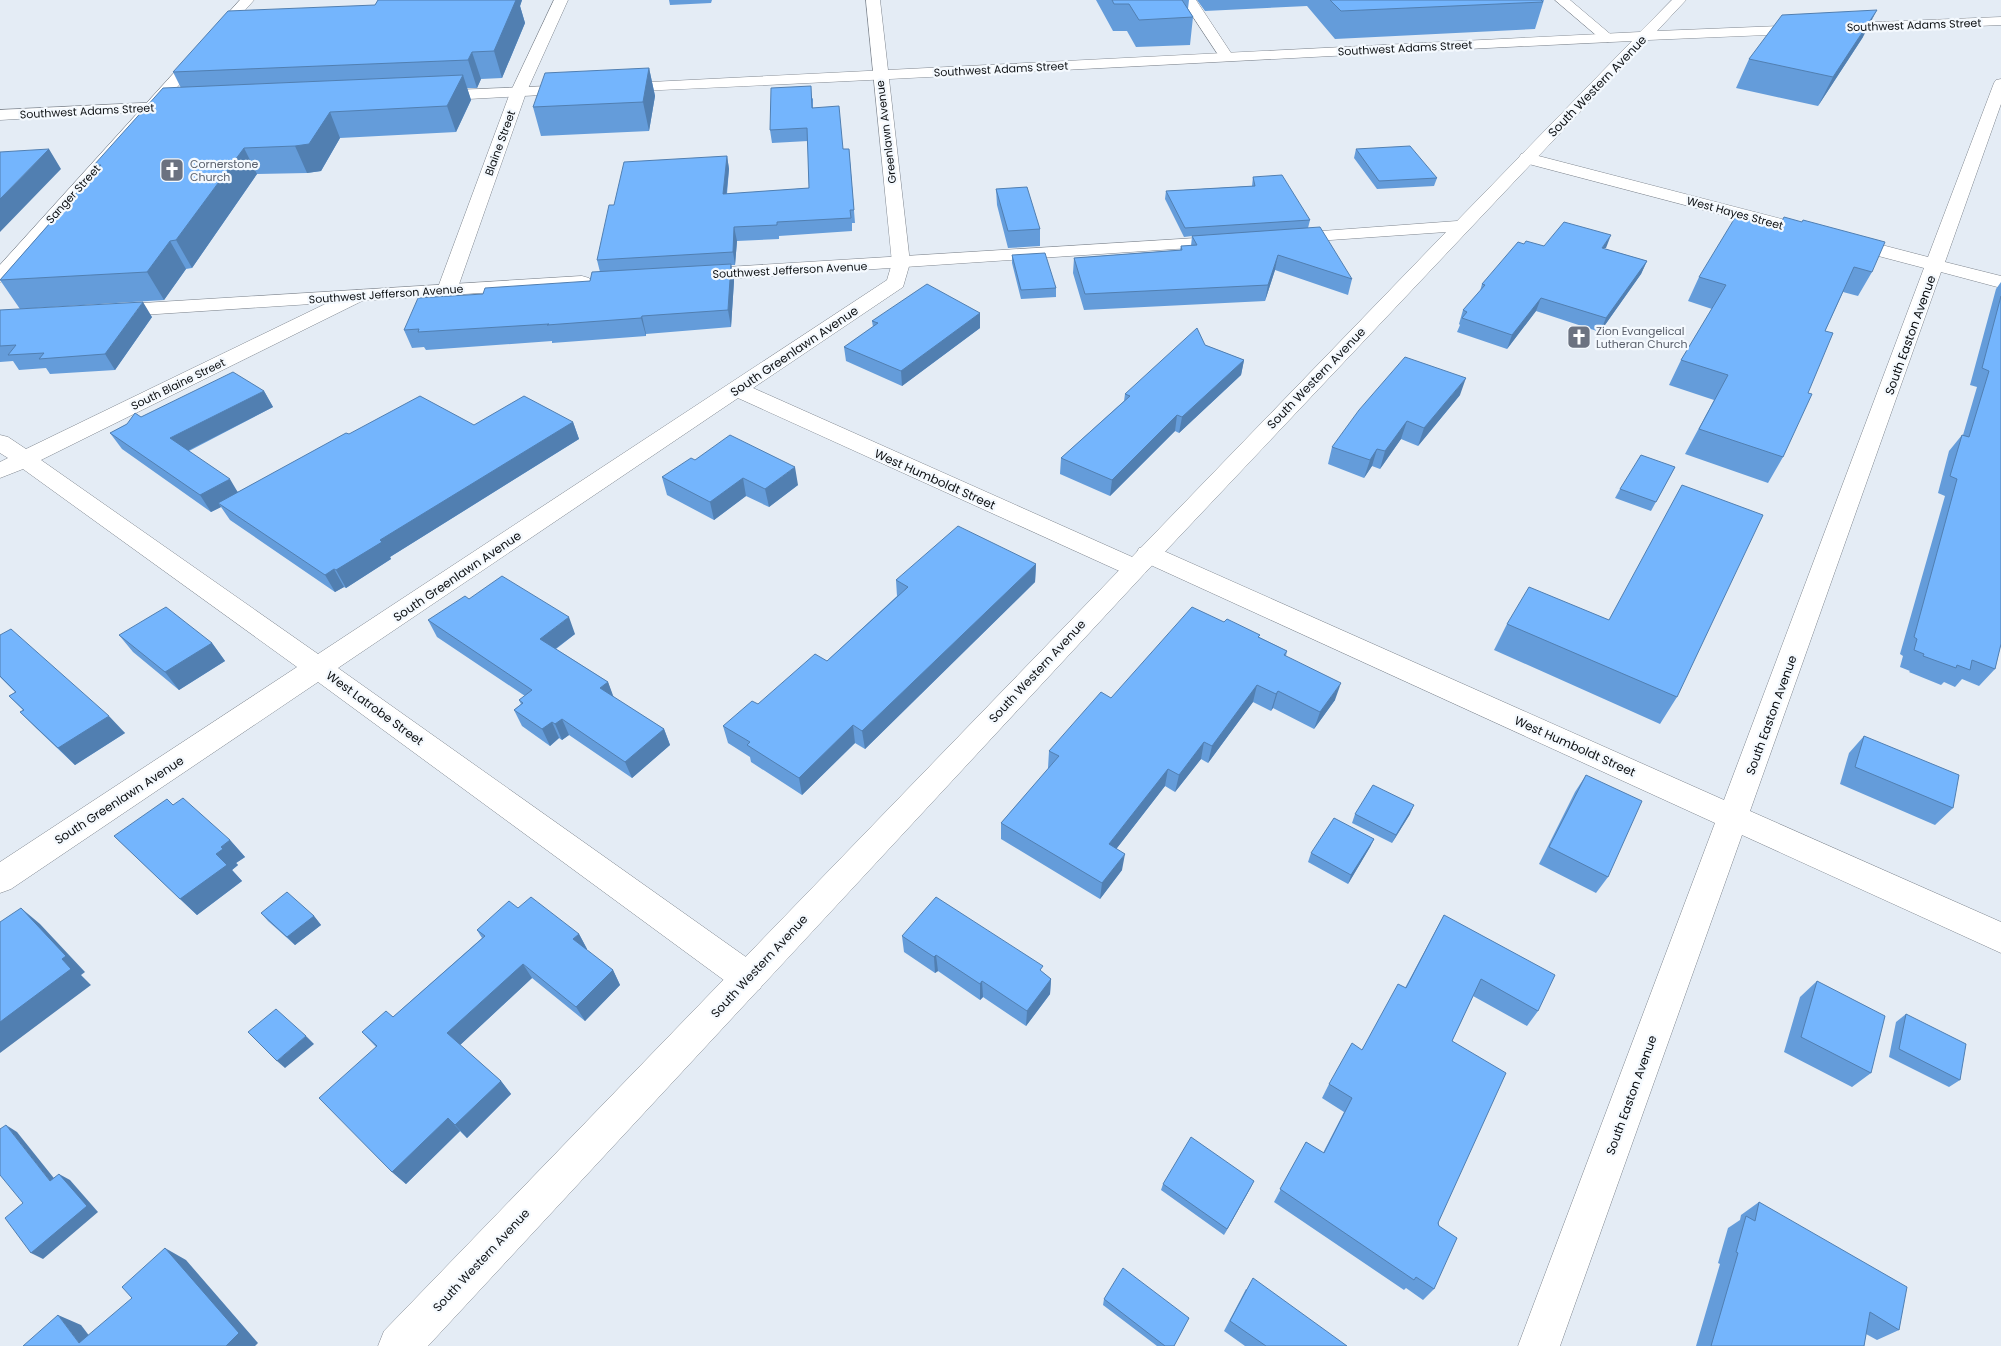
<svg xmlns="http://www.w3.org/2000/svg" width="2001" height="1346" font-family="Poppins,sans-serif">
  <style>
    .lines { fill: none; stroke-linecap: round; stroke-linejoin: round }
    .minor-casing { stroke: #7f868f; stroke-width: 1 }
    .secondary-casing { stroke: #7f868f; stroke-width: 1 }
    .minor { fill: #fff; fill-rule: evenodd }
    .secondary { fill: #fff; fill-rule: evenodd }
    .wall { fill: #649cda }
    .shaded-wall { fill: #517fb1 }
    .building { fill: #74b5fd; stroke: #517fb1 }
    .labels { text-anchor: middle; dominant-baseline: central; stroke-width: 4.5; stroke-linejoin: round; paint-order: stroke }
    .far-street-label { font-size: 11px; fill: #0c0f12; stroke: #f4f9fe }
    .far-worship-label { font-size: 11px; fill: #5b616d; stroke: #f4f9fe; text-anchor: start }
    .street-label { font-size: 12px; fill: #0c0f12; stroke: #f4f9fe }
  </style>
  <rect width="100%" height="100%" fill="#e4ecf5"/>
  <g class="lines">
    <!-- minor casing -->
    <g class="minor-casing">
      <path id="minor" d="M240 0H254L7 280 0 282V265Z
        M554 0H568L526 93 457 290 454 294 447 296 440 294 437 290 510 93Z
        M866 0H880L910 263 903 287 753 388 1139 560 1136 554 1139 548 1148 546 1157 548 1724 800 1924 268 1521 162 1519 158 1521 154 1527 153 1928 257 1994 83 1996 80 2001 79V104L1945 262 2001 276V288L1941 272 1750 811 2001 922V953L1742 835 1560 1346H1518L1715 823 1144 562 1148 568 1144 574 1135 577 1126 574 738 398 338 668 760 967 765 978 760 989 748 994 736 989 318 682 11 889 0 893V862L297 667 23 469 0 478V462L8 458 0 453V435L8 437 26 449 350 292 357 290 364 292 367 296 364 300 41 460 318 654 887 280 892 263Z
        M1182 0H1196L1233 56 1231 59H1221Z
        M1555 0H1570L1615 38 1608 42 1603 41Z"/>
    </g>
    <!-- secondary casing -->
    <g class="secondary-casing">
      <path id="secondary" d="M1672 0H1686L1657 31 2001 17V25L1648 40 1144 574 428 1346H378L384 1331 1446 232 1287 243 1281 242 1278 238 1281 234 1457 221 1632 41C1293 57 955 77 616 92L611 90 608 87 611 84 1640 32Z
        M575 85 580 87 583 90 580 93 431 101 426 99 423 96 426 93 431 91Z
        M183 101 188 103 191 106 188 109 0 120V110Z
        M1229 236 1235 237 1238 241 1235 245 695 281 688 279 685 275 688 271 695 269Z
        M582 276 589 278 592 282 589 286 111 317 104 315 101 311 104 307 111 305Z"/>
    </g>
    <!-- minor -->
    <use href="#minor" class="minor"/>
    <!-- secondary -->
    <use href="#secondary" class="secondary"/>
  </g>
  <!-- wall -->
  <path class="wall" d="M378 0H522L520 6 525 23 502 78 481 79 477 88H467L471 100 456 132 340 138 321 171 307 173 257 174 192 268 186 269 164 300 20 309 0 280 97 169 94 165 181 88 173 72 375 5Z
    M669 0H712L711 3 670 5Z
    M1096 0H1189L1188 9 1193 17 1190 45 1136 47 1127 31H1113Z
    M1197 0H1544L1535 29 1335 39 1307 6 1205 11Z
    M1863 37 1818 106 1736 88 1749 59Z
    M649 68 655 96 649 131 541 136 533 107Z
    M813 98V108L843 149H849L855 223H852V231L779 236V239L737 241 735 265H731L734 281 731 327 646 334V336L552 343V341L426 350 424 347 412 348 404 330 483 294 590 281 600 272 597 260 614 205 727 156 729 169 727 194 809 188 808 141 772 143 770 130Z
    M1356 149 1437 178 1434 186 1377 189 1354 158Z
    M1253 177 1310 220 1308 228 1352 279 1348 295 1275 270 1265 301 1084 310 1073 273 1074 258 1180 250 1181 246H1191L1192 236 1184 237 1165 199 1166 191 1252 186Z
    M996 189 1040 229V246L1008 248 997 205Z
    M1779 227 1872 272 1858 296 1843 292 1825 331 1783 457 1768 483 1685 454 1714 400 1669 385 1681 360 1712 309 1688 301 1699 277Z
    M1524 244 1544 246 1606 249 1647 261 1641 274 1600 332 1536 311 1507 349 1457 332 1460 325 1459 324 1463 310 1480 291 1482 284Z
    M1012 255 1056 288V297L1021 299 1012 263Z
    M2001 282V644L1995 669 1979 686 1962 679 1955 687 1944 682 1941 685 1909 672 1910 671 1900 667 1903 656 1900 654 1945 496 1938 493 1949 451 1962 435H1963L1977 387 1970 385 1996 289Z
    M0 310 152 317 115 370 50 374 46 368 19 370 13 361 0 362Z
    M980 313V328L902 386 846 361 844 347 873 327 872 321Z
    M1205 345 1244 360 1241 375 1179 433 1175 431 1110 496 1060 474 1061 458 1124 401 1125 394Z
    M264 391 273 407 189 451 238 492 349 434 474 425 573 422 579 439 390 557 391 559 346 588 344 587 335 592 230 520 221 507 211 512 122 449 110 433 141 417Z
    M1460 395 1418 446 1401 439 1380 469 1372 466 1364 478 1328 464 1332 447Z
    M695 460 798 485 769 507 746 496 714 520 667 495 662 477Z
    M1675 467 1651 511 1615 498 1620 489Z
    M1036 564 1035 582 865 749 855 743 802 795 751 762 750 757 728 743 723 726 827 661 897 596 896 580Z
    M469 599 575 634 556 649 608 682 613 697 664 729 670 745 632 778 569 735 562 740 559 738 550 746 522 726 514 710 521 704 519 700 525 696 437 637 428 620Z
    M1609 620 1677 697 1660 724 1494 650 1507 624Z
    M0 635 125 733 75 765 37 729 20 712 23 710 9 696 15 692 0 677Z
    M119 635 212 643 225 661 179 690 133 652Z
    M1259 637 1287 651 1286 656 1335 700 1314 729 1273 708 1271 711 1253 702 1208 763 1201 759 1175 792 1165 786 1116 849 1122 870 1100 899 1001 839V823L1049 768H1048L1049 751 1111 698Z
    M1864 736 1953 808 1935 825 1840 784 1849 753Z
    M1586 775 1608 877 1596 893 1539 864 1575 792Z
    M173 805 230 840 245 857 236 863 238 865 232 870 242 881 197 915 114 836Z
    M1355 814H1410L1392 843 1352 823Z
    M1374 839 1370 847 1348 884 1308 862 1311 853Z
    M518 908 579 934 587 949 586 950 613 970 620 985 585 1021 532 978 460 1045 501 1081 511 1094 467 1138 460 1131 406 1184 392 1172 376 1047 362 1032 393 1017 482 938 477 930Z
    M261 913 314 916 321 925 295 945 268 921Z
    M1444 915 1538 1011 1527 1026 1473 996 1452 1041 1434 1289 1423 1300 1406 1288 1404 1290 1274 1202 1306 1142 1323 1153 1344 1112 1322 1098 1329 1084 1362 1050 1405 988Z
    M902 936 1042 972 1051 979 1050 994 1026 1026 983 997 980 1000 938 971 935 973 904 952Z
    M1817 981 1871 1073 1852 1087 1784 1052 1800 997Z
    M1906 1014 1960 1080 1949 1087 1889 1057 1896 1022Z
    M1163 1184 1251 1187 1224 1235 1161 1190Z
    M1759 1202 1899 1330 1877 1340 1866 1334 1864 1346H1696L1720 1264 1718 1263 1728 1228 1740 1220 1741 1215Z
    M1246 1289 1347 1346H1245L1224 1331Z
    M1104 1299 1189 1318 1174 1346H1157L1103 1305Z"/>
  <!-- shaded-wall -->
  <path class="shaded-wall" d="M507 0H522L520 6 525 23 502 78 494 51Z
    M1877 10 1863 37 1818 106 1833 77Z
    M472 52 481 79 477 88 468 60Z
    M649 68 655 96 649 131 643 102Z
    M463 75 471 100 456 132 447 106Z
    M330 112 340 138 321 171 307 173 295 146Z
    M244 148 257 174 192 268 176 240Z
    M49 149 61 169 0 232V199Z
    M727 156 729 169 725 207 723 194Z
    M734 227 737 241 735 265 733 252Z
    M1611 235 1606 248H1602Z
    M170 241 186 269 164 300 147 272Z
    M1278 255 1275 270 1265 301 1268 285Z
    M1647 261 1641 274 1600 332 1606 318Z
    M731 264 734 281 731 327 728 310Z
    M1541 298 1536 311 1507 349 1512 335Z
    M143 302 152 317 115 370 105 354Z
    M980 313V328L902 386 901 371Z
    M642 316 646 334V336L641 318Z
    M1244 360 1241 375 1179 433 1182 417Z
    M1466 378 1460 395 1418 446 1424 428Z
    M264 391 273 407 181 454 170 438Z
    M1177 415 1175 431 1110 496 1112 480Z
    M1407 421 1401 439 1380 469 1385 451Z
    M573 422 579 439 390 557 391 559 346 588 336 570 380 540Z
    M1377 449 1372 466 1364 478 1370 460Z
    M795 467 798 485 769 507 765 489Z
    M743 478 746 496 714 520 710 502Z
    M230 479 240 496 218 503 221 507 211 512 200 495Z
    M1036 564 1035 582 865 749 862 731Z
    M334 569 344 587 335 592 325 575Z
    M569 617 575 634 547 655 540 639Z
    M212 643 225 661 179 690 165 672Z
    M608 682 614 698 600 688Z
    M1341 683 1335 700 1314 729 1320 712Z
    M1257 685 1253 702 1208 763 1212 746Z
    M1278 691 1273 708 1271 711 1276 694Z
    M109 716 125 733 75 765 58 748Z
    M562 719 569 735 562 740 555 724Z
    M552 722 559 738 550 746 542 729Z
    M853 725 855 743 802 795 799 778Z
    M664 729 670 745 632 778 625 762Z
    M1204 742 1201 759 1175 792 1179 775Z
    M1168 769 1165 786 1107 861 1109 844Z
    M1414 805 1410 814 1392 843 1396 835Z
    M1374 839 1370 847 1348 884 1351 875Z
    M230 840 245 857 236 863 238 865 232 870 242 881 197 915 180 899 221 847Z
    M1125 854 1122 870 1100 899 1102 883Z
    M21 908 40 924 85 972 81 975 91 985 0 1053V1022L62 959Z
    M314 916 321 925 295 945 287 937Z
    M579 934 587 949 581 954 573 939Z
    M936 955 938 971 935 973 934 957Z
    M523 964 532 978 458 1047 447 1033Z
    M613 970 620 985 585 1021 576 1007Z
    M1051 979 1050 994 1026 1026 1027 1011Z
    M982 981 983 997 980 1000V984Z
    M306 1036 314 1044 285 1068 277 1061Z
    M501 1081 511 1094 467 1138 455 1125Z
    M448 1118 460 1131 406 1184 392 1172Z
    M6 1125 17 1132 61 1187 50 1181Z
    M59 1174 70 1180 98 1212 43 1259 31 1253Z
    M1254 1181 1251 1187 1224 1235 1227 1229Z
    M165 1248 186 1260 258 1343 255 1346H226Z
    M58 1315 81 1325 97 1346 79 1343Z"/>
  <!-- building -->
  <path class="building" d="M378 0H516L494 51 472 52 468 60 173 72 228 11 375 5Z
    M1112 0H1182L1193 17 1139 20 1129 4H1114Z
    M1330 0H1541L1543 2 1341 11Z
    M1877 10 1833 77 1749 59 1782 15Z
    M649 68 643 102 533 107 545 73Z
    M463 75 447 106 330 112 309 144 295 146 244 148 176 240 170 241 147 272 0 280 101 165H94L163 88Z
    M811 86 812 108 839 106 843 149H849L854 210H850L851 218 777 222V225L734 227 733 252 597 260 609 205H614L624 162 727 156 723 194 809 188 807 128 770 130 771 88Z
    M1410 146 1437 178 1379 181 1356 149Z
    M49 149 0 199V152Z
    M1282 175 1310 220 1185 228 1166 191 1255 186 1253 177Z
    M1027 187 1040 229 1008 231 996 189Z
    M1736 216 1779 227 1784 217 1802 222 1803 220 1885 242 1872 272 1854 267 1825 331 1833 333 1808 393 1812 394 1783 457 1699 429 1728 375 1681 360 1726 285 1699 277Z
    M1564 222 1611 235 1602 248 1647 261 1606 318 1541 298 1512 335 1462 318 1467 312 1463 310 1485 285 1482 284 1518 242 1524 244 1526 241 1544 246Z
    M1320 227 1352 279 1278 255 1268 285 1085 294 1074 258 1182 250 1181 246 1197 245 1192 236Z
    M1045 253 1056 288 1021 290 1012 255Z
    M731 264 728 310 642 316 641 318 547 325 549 324 418 332 419 329 404 330 418 298 483 294 485 288 590 281 592 272Z
    M927 284 980 313 901 371 844 347 878 323 872 321Z
    M2001 296V644L1995 669 1972 660 1970 670 1957 665 1956 668 1923 656 1924 654 1914 650 1917 639 1914 637 1957 479 1950 476 1962 435 1969 437 1989 371 1982 368Z
    M143 302 105 354 39 359 44 353 8 355 16 345 0 346V310Z
    M1197 328 1205 345 1244 360 1182 417 1177 415 1112 480 1061 458 1130 396 1125 394Z
    M1405 357 1466 378 1424 428 1407 421 1385 451 1377 449 1370 460 1332 447 1359 410Z
    M233 372 264 391 170 438 230 479 200 495 110 433 127 424 135 413 141 417Z
    M420 396 474 425 524 396 573 422 380 540 382 542 336 570 334 569 325 575 218 503 346 433 349 434Z
    M730 435 795 467 765 489 743 478 710 502 662 477 691 458 695 460Z
    M1641 455 1675 467 1656 502 1620 489Z
    M1682 485 1763 515 1677 697 1507 624 1529 587 1609 620Z
    M958 526 1036 564 862 731 853 725 799 778 747 745 750 742 723 726 752 701 758 704 815 654 827 661 908 587 896 580Z
    M502 576 569 617 540 639 608 682 600 688 664 729 625 762 562 719 555 724 552 722 542 729 514 710 523 703 519 700 532 690 428 620 465 596 469 599Z
    M166 607 212 643 165 672 119 635Z
    M1192 607 1224 622 1227 619 1260 635 1258 637 1287 651 1284 655 1341 683 1320 712 1278 691 1276 694 1257 685 1212 746 1204 742 1179 775 1168 769 1109 844 1125 854 1102 883 1001 823 1059 756 1049 751 1101 692 1111 698Z
    M11 629 109 716 58 748 20 712 24 710 9 696 16 692 0 676V635Z
    M1864 736 1959 775 1953 808 1855 767Z
    M1586 775 1642 801 1608 877 1549 847Z
    M1373 785 1414 805 1396 835 1355 814Z
    M183 798 230 840 221 847 223 849 216 854 227 865 180 899 114 836 167 799 173 805Z
    M1334 818 1374 839 1351 875 1311 853Z
    M287 892 314 916 287 937 261 913Z
    M531 897 579 934 573 939 613 970 576 1007 523 964 447 1033 501 1081 455 1125 448 1118 392 1172 319 1098 377 1046 362 1032 386 1011 393 1017 485 936 477 930 509 901 518 908Z
    M936 897 1043 966 1040 970 1051 979 1027 1011 982 981 980 984 936 955 934 957 902 936Z
    M21 908 66 956 62 959 71 969 0 1022V922Z
    M1444 915 1555 975 1538 1011 1481 979 1452 1041 1506 1073 1438 1223 1439 1226 1457 1238 1434 1289 1416 1277 1414 1280 1280 1189 1306 1142 1324 1153 1352 1098 1329 1084 1352 1043 1362 1050 1398 984 1406 988Z
    M1817 981 1885 1016 1871 1073 1801 1037Z
    M276 1009 306 1036 277 1061 248 1032Z
    M1906 1014 1966 1044 1960 1080 1899 1049Z
    M6 1125 50 1181 59 1174 87 1206 31 1253 5 1218 23 1203 0 1175V1129Z
    M1191 1137 1254 1181 1227 1229 1163 1184Z
    M1759 1202 1907 1287 1899 1330 1870 1312 1864 1346H1711L1738 1253 1736 1252 1746 1216 1755 1221Z
    M165 1248 239 1333 226 1346H23L58 1315 79 1343 132 1298 122 1287Z
    M1123 1268 1189 1318 1174 1346H1165L1104 1299Z
    M1253 1278 1347 1346H1266L1230 1321Z"/>
  <!-- icons -->
  <defs>
    <g id="church-square" transform="scale(1.25)"><rect x="-9" y="-9" width="18" height="18" rx="4" fill="#6b7280" stroke="#f4f9fe"/><path d="M-1.2-6h2.4v3.5h3.3v2.4h-3.3V6h-2.4V-.1h-3.3v-2.4h3.3Z" fill="#fff"/></g>
  </defs>
  <g fill-rule="evenodd">
    <use href="#church-square" x="172" y="170"/>
    <use href="#church-square" x="1579" y="337"/>
  </g>
  <g class="labels">
    <!-- far-street labels -->
    <g class="far-street-label">
      <text transform="translate(1914 25) rotate(-2)">Southwest Adams Street</text>
      <text transform="translate(1405 48) rotate(-3)">Southwest Adams Street</text>
      <text transform="translate(1001 69) rotate(-3)">Southwest Adams Street</text>
      <text transform="translate(87 111) rotate(-3)">Southwest Adams Street</text>
      <text transform="translate(886 132) rotate(-97)">Greenlawn Avenue</text>
      <text transform="translate(500 143) rotate(-70)">Blaine Street</text>
      <text transform="translate(73 194) rotate(-48)">Sanger Street</text>
      <text transform="translate(1735 213) rotate(15)">West Hayes Street</text>
      <text transform="translate(790 270) rotate(-3)">Southwest Jefferson Avenue</text>
      <text transform="translate(386 294) rotate(-4)">Southwest Jefferson Avenue</text>
      <text transform="translate(178 384) rotate(-26)">South Blaine Street</text>
    </g>
    <!-- far-worship labels -->
    <g class="far-worship-label">
      <text x="190" y="164">Cornerstone<tspan x="190" dy="13">Church</tspan></text>
      <text x="1596" y="331">Zion Evangelical<tspan x="1596" dy="13">Lutheran Church</tspan></text>
    </g>
    <!-- street labels -->
    <g class="street-label">
      <text transform="translate(1597 86) rotate(-46)">South Western Avenue</text>
      <text transform="translate(1910 335) rotate(-70)">South Easton Avenue</text>
      <text transform="translate(794 351) rotate(-34)">South Greenlawn Avenue</text>
      <text transform="translate(1316 378) rotate(-46)">South Western Avenue</text>
      <text transform="translate(935 479) rotate(24)">West Humboldt Street</text>
      <text transform="translate(457 576) rotate(-34)">South Greenlawn Avenue</text>
      <text transform="translate(1037 671) rotate(-47)">South Western Avenue</text>
      <text transform="translate(375 708) rotate(36)">West Latrobe Street</text>
      <text transform="translate(1771 715) rotate(-70)">South Easton Avenue</text>
      <text transform="translate(1575 746) rotate(24)">West Humboldt Street</text>
      <text transform="translate(119 800) rotate(-33)">South Greenlawn Avenue</text>
      <text transform="translate(759 966) rotate(-47)">South Western Avenue</text>
      <text transform="translate(1631 1095) rotate(-70)">South Easton Avenue</text>
      <text transform="translate(481 1260) rotate(-47)">South Western Avenue</text>
    </g>
  </g>
</svg>
